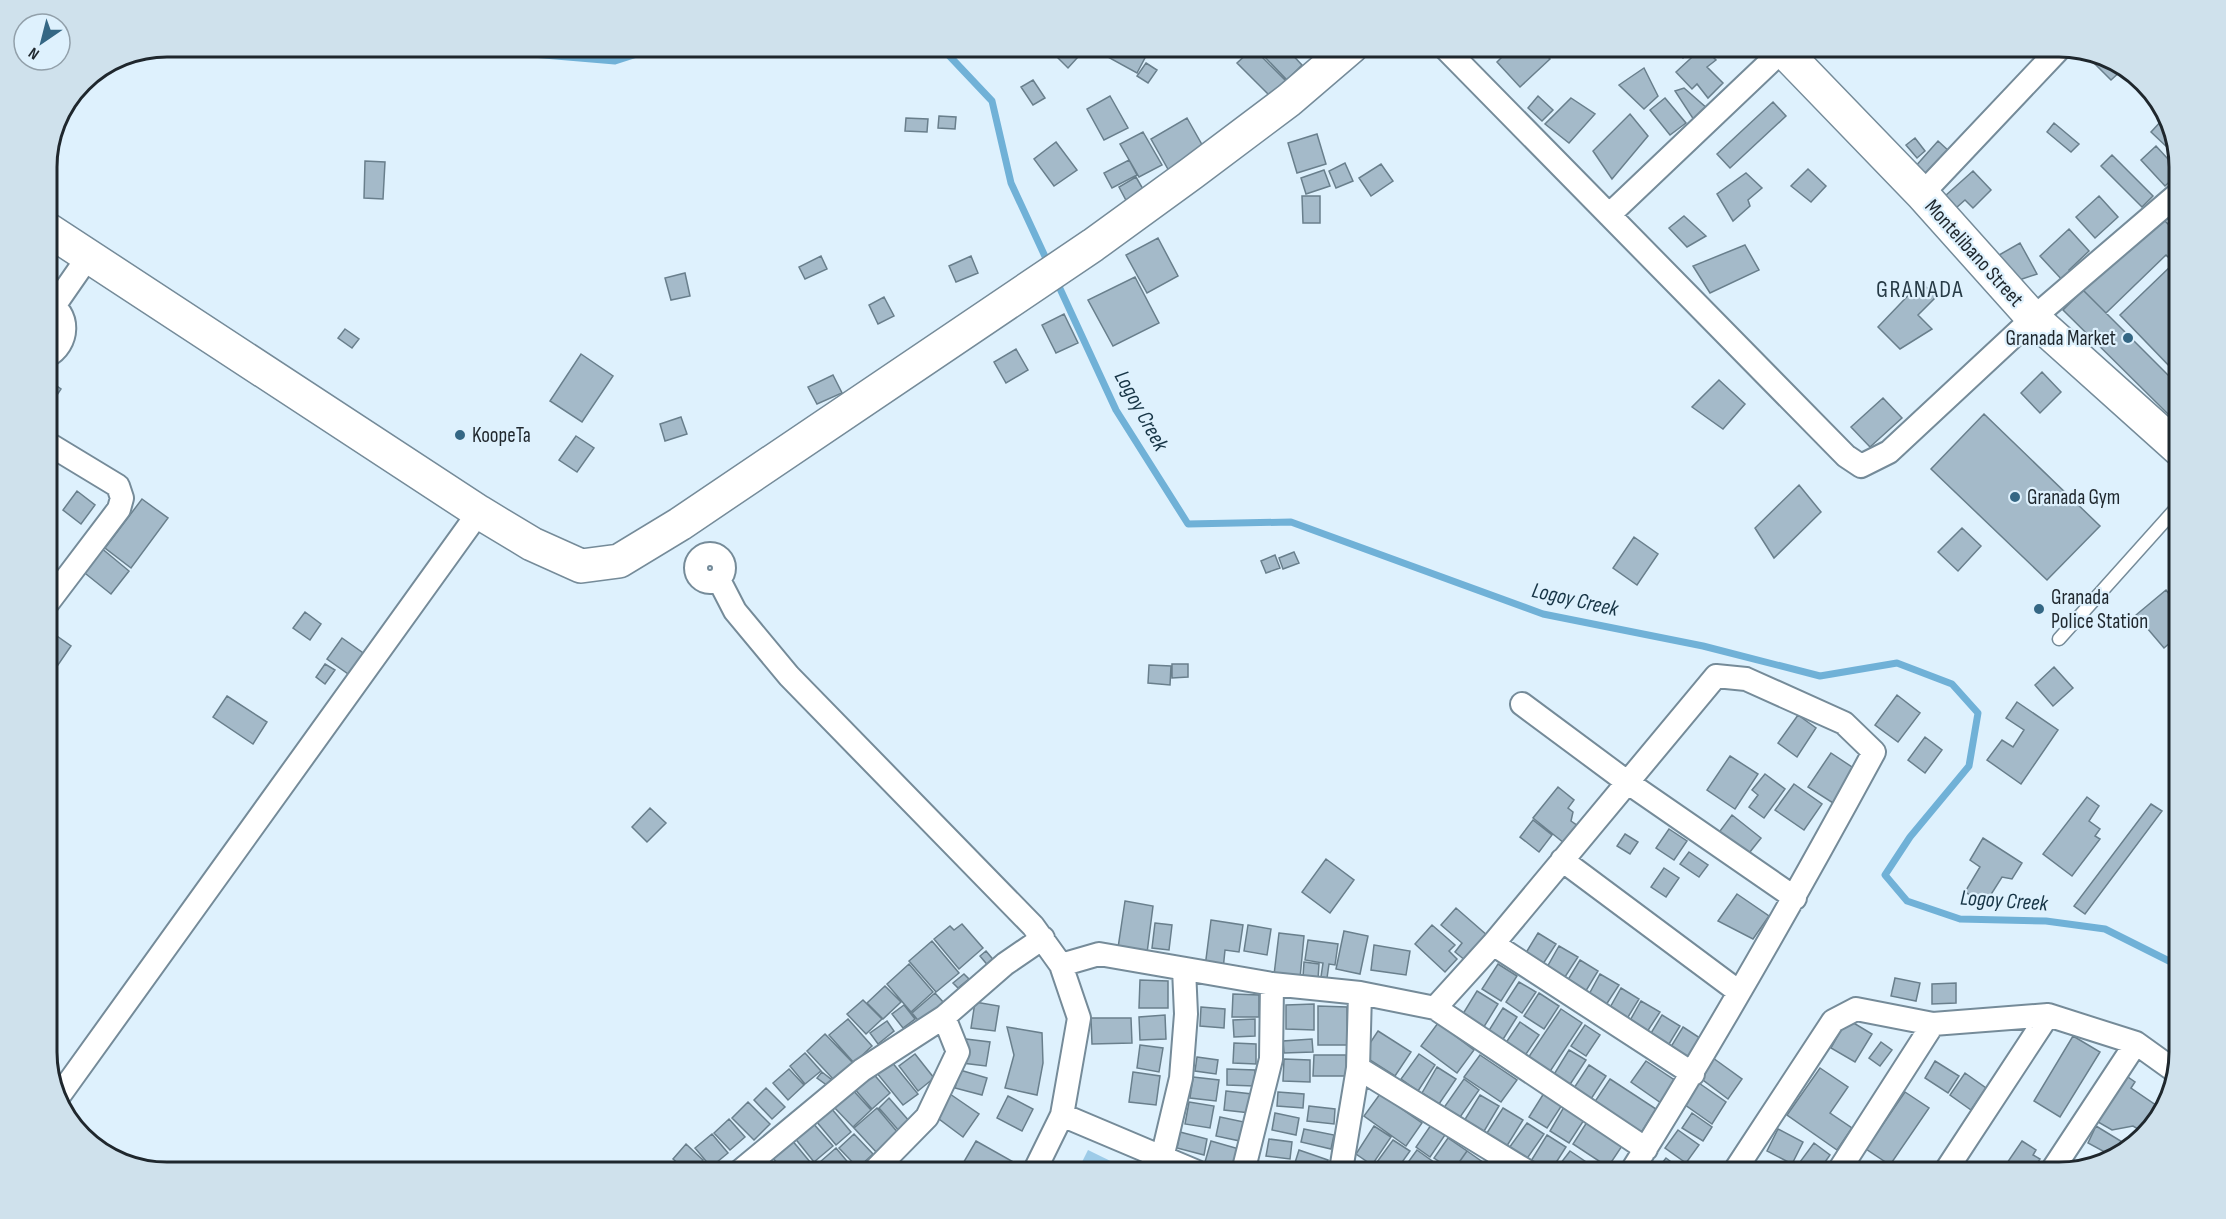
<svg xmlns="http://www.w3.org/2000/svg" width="2226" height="1219" font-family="'Sofia Sans Condensed',sans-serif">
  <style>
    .green { fill: #9dcbe8 }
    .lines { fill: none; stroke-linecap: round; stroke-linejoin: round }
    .stream { stroke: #70b1d7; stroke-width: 7 }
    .building { fill: #a4bac9; stroke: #697f8c; stroke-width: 1.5 }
    .service-casing { stroke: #758b99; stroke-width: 15 }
    .minor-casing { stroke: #758b99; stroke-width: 26 }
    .secondary-casing { stroke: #758b99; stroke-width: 36 }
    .service { stroke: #fff; stroke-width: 12 }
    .minor { stroke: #fff; stroke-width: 22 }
    .secondary { stroke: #fff; stroke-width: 33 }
    .poi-dot { fill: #346784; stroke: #def1fd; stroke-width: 2 }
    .labels { text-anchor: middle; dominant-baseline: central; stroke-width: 4.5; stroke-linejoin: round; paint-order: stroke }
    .street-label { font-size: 21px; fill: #1f272d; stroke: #def1fd }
    .poi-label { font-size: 21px; fill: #1f272d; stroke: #def1fd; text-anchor: start }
    .water-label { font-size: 22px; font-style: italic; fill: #173546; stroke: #def1fd }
    .quarter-label { font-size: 24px; letter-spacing: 1.5px; fill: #273b46; stroke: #def1fd }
    .rim { fill: none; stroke: #1f272d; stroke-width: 3 }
  </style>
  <rect width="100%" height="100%" fill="#def1fd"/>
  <!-- green -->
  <path class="green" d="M1088 1150 1133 1172H1077Z"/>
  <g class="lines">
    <!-- stream -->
    <path class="stream" d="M437 46 615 61 662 46
      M940 46 992 101 1011 183 1049 265
      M1056 280 1116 410 1188 524 1291 522 1543 614 1703 646 1820 676 1897 663 1952 684 1978 713 1969 766 1910 837 1885 875 1907 901 1960 919 2046 921 2105 929 2173 963 2179 970"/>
  </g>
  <!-- building -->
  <path class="building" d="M1046 46H1088L1068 68Z
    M1111 46H1133L1147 54 1137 73 1106 56Z
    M1264 46H1284L1302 65 1287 80 1259 51Z
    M1513 46H1538L1550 59 1520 87 1497 62Z
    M1674 46H1697L1683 58Z
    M2009 46H2030L2022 56Z
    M1703 47 1716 60 1707 67 1723 83 1708 98 1697 84 1692 89 1676 72Z
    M1253 48 1290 85 1274 100 1237 63Z
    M2083 52 2112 59 2123 69 2111 80Z
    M1146 63 1157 70 1148 83 1137 76Z
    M1644 68 1658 96 1644 109 1619 85Z
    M1033 80 1045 98 1033 105 1021 87Z
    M1684 88 1709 110 1694 120 1675 91Z
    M1110 96 1128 128 1104 140 1087 109Z
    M1538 96 1553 110 1542 121 1528 108Z
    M1571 98 1595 114 1569 143 1545 124Z
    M1665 98 1686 123 1670 135 1650 110Z
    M1773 102 1786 116 1730 168 1717 154Z
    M1630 114 1648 136 1612 179 1593 151Z
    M939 116 956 117 955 129 938 128Z
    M2165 117 2174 145 2170 150 2151 132Z
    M906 118 928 119 927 132 905 131Z
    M1187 118 1205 150 1169 171 1151 139Z
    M2054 123 2079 144 2071 152 2047 132Z
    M1143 132 1162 165 1139 177 1120 144Z
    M1317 134 1326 164 1297 173 1288 143Z
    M1915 138 1925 151 1917 158 1906 145Z
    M1938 141 1950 152 1926 180 1914 168Z
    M1056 142 1077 170 1054 186 1034 159Z
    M2156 146 2179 171V173L2165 186 2141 160Z
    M2112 155 2153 196 2142 207 2101 166Z
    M1129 160 1137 175 1112 188 1104 173Z
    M365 161 385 162 383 199 364 198Z
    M1345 163 1353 181 1336 188 1329 171Z
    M1381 164 1393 181 1371 196 1359 178Z
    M1808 169 1826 186 1811 202 1791 186Z
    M1324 170 1330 186 1306 194 1301 178Z
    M1973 171 1991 190 1973 208 1965 200 1956 208 1945 196Z
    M1746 173 1762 188 1748 200 1750 206 1733 221 1717 194Z
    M1136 177 1147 196 1129 206 1119 187Z
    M1302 196H1320V223H1303Z
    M2099 196 2118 217 2095 238 2076 217Z
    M1684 216 1706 236 1687 247 1669 228Z
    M2160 216 2179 235V369L2176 373 2120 315 2174 263 2166 255 2106 313 2083 290Z
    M2069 229 2089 251 2069 270 2072 274 2064 282 2040 256Z
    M1158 238 1178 276 1147 293 1126 255Z
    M2020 243 2037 274 2013 282 1999 255Z
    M1745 245 1759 270 1710 293 1693 266Z
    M821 256 827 269 805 279 799 267Z
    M971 256 978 273 956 282 949 266Z
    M685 273 690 296 671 300 665 278Z
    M1135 277 1159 323 1113 346 1088 300Z
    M1921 282 1936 297 1918 315 1932 329 1900 349 1878 327Z
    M2083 290 2179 386V404L2169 415 2063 310Z
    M884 297 894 316 878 324 869 305Z
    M1064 314 1078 343 1056 353 1042 325Z
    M345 329 359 339 352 348 338 338Z
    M1016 349 1028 370 1006 383 994 362Z
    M581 354 613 376 582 422 550 401Z
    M2042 372 2061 392 2040 413 2021 393Z
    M833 375 842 393 817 404 808 387Z
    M47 379 61 389 47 410Z
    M1719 380 1745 404 1723 429 1692 407Z
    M1883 398 1902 418 1870 447 1851 427Z
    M1984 414 2100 526 2047 580 1931 469Z
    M681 417 687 434 665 441 660 424Z
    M576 436 594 448 577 472 559 460Z
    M1799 485 1821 512 1774 558 1755 528Z
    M77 491 95 505 81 524 63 510Z
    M142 499 168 518 131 568 105 548Z
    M1962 528 1981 546 1958 571 1938 552Z
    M1634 537 1658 554 1637 585 1613 568Z
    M100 547 129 571 111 594 81 570Z
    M1294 552 1299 563 1283 569 1279 558Z
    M1275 555 1280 568 1266 573 1261 561Z
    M2166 590 2179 606V635L2164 648 2136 615Z
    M305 612 321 624 310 640 293 628Z
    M47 629 71 646 49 678 47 677Z
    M342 638 366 655 351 676 327 659Z
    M325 664 335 670 325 684 316 677Z
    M1172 664H1188V677L1172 678Z
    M1149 665 1171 666 1170 685 1148 683Z
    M2054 667 2073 688 2053 706 2035 685Z
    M1897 695 1920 713 1898 742 1875 725Z
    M227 696 267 722 253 744 213 717Z
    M2017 702 2058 730 2021 784 1987 760 2002 740 2013 747 2024 730 2006 718Z
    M1798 715 1816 728 1797 757 1778 743Z
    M1925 737 1942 750 1925 773 1908 760Z
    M1831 753 1855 769 1833 803 1808 787Z
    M1730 756 1758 774 1735 809 1707 790Z
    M1765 774 1785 789 1764 818 1749 807 1758 795 1752 790Z
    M1794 784 1822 804 1804 830 1775 810Z
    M1558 787 1574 800 1568 808 1573 812 1571 821 1578 826 1564 843 1533 818Z
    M2087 797 2099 806 2089 821 2100 829 2095 836 2100 839 2072 876 2043 854Z
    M2151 804 2162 811 2085 914 2074 906Z
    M650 808 666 823 647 842 632 827Z
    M1732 815 1761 838 1746 857 1717 835Z
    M1533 820 1552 835 1539 852 1520 837Z
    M1669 829 1687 841 1674 860 1656 848Z
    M1625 834 1638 842 1630 854 1617 846Z
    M1983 838 2022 863 2012 879 2002 877 1985 904 1965 892 1980 867 1970 860Z
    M1689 852 1708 865 1699 877 1680 864Z
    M1326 859 1354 880 1330 913 1302 892Z
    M1664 868 1679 878 1666 897 1651 887Z
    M1737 894 1769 916 1753 939 1718 921Z
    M1125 901 1153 906 1147 953 1118 948Z
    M1456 908 1488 936 1466 961 1455 952 1462 943 1441 925Z
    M1211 920 1243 925 1239 952 1225 950 1223 970 1205 967Z
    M1155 923 1172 925 1169 950 1152 948Z
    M962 924 983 948 959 969 934 939 950 926 954 930Z
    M1248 925 1271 929 1267 955 1244 951Z
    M1432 925 1455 945 1449 951 1457 959 1445 972 1415 944Z
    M1344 931 1368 936 1360 974 1336 969Z
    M1279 933 1304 936 1300 978 1274 975Z
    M1538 933 1556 944 1541 967 1524 956Z
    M1308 940 1338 944 1335 965 1329 964 1327 978 1321 977 1323 963 1305 960Z
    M932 941 959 973 936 992 909 961Z
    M1374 945 1410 951 1406 975 1371 970Z
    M1559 946 1578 957 1563 980 1546 969Z
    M986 951 996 963 990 968 980 956Z
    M1580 960 1598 971 1584 994 1566 983Z
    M1304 962 1319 964 1318 979 1303 977Z
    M909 964 933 992 911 1012 887 984Z
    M1498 964 1517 976 1501 1001 1482 989Z
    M964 974 969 979 958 988 953 983Z
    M1600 974 1619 985 1604 1008 1587 998Z
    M1895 978 1920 983 1916 1001 1891 996Z
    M1140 980 1168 981V1008H1139Z
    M1519 982 1536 992 1522 1013 1506 1002Z
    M1956 983V1003L1932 1004V984Z
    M885 986 901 1002 883 1019 867 1003Z
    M1621 988 1639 999 1625 1022 1608 1011Z
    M1477 991 1498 1004 1482 1030 1461 1017Z
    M935 993 944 1003 921 1024 912 1013Z
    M1539 993 1559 1006 1544 1029 1524 1016Z
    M1233 994 1259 995V1017H1232Z
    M863 1000 882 1019 866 1034 847 1014Z
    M1641 1001 1660 1012 1645 1035 1628 1024Z
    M975 1002 999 1006 995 1031 971 1028Z
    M1314 1004V1030L1286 1029V1005Z
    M904 1005 915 1019 903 1028 892 1014Z
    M1318 1006 1347 1007V1045H1318Z
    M1201 1007 1225 1009 1224 1028 1200 1026Z
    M1503 1008 1517 1017 1502 1041 1488 1032Z
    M1561 1009 1582 1023 1549 1073 1528 1058Z
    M1165 1015 1166 1039 1140 1040 1139 1017Z
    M1662 1015 1680 1026 1666 1049 1648 1038Z
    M1091 1018H1131L1132 1043 1092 1044Z
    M848 1019 872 1046 854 1063 829 1035Z
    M1255 1019V1036L1234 1037 1233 1020Z
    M1847 1019 1872 1034 1855 1062 1831 1048Z
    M887 1021 894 1031 878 1044 870 1033Z
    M1520 1022 1539 1035 1524 1057 1505 1044Z
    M1438 1023 1474 1050 1457 1073 1421 1046Z
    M1585 1025 1600 1035 1586 1056 1571 1046Z
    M1007 1027 1042 1033 1043 1063 1037 1095 1005 1088 1014 1055Z
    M1683 1027 1703 1040 1689 1063 1669 1050Z
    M1378 1031 1411 1052 1395 1076 1362 1055Z
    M825 1034 853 1063 834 1080 807 1051Z
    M2073 1036 2100 1052 2060 1117 2034 1101Z
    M966 1039 990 1042 986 1066 962 1063Z
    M1312 1039 1313 1052 1284 1053 1283 1041Z
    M1881 1042 1892 1050 1880 1066 1869 1058Z
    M1234 1043 1256 1044V1064L1233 1063Z
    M1140 1045 1163 1048 1159 1072 1137 1068Z
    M1569 1050 1586 1060 1569 1086 1553 1076Z
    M805 1053 821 1071 805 1084 790 1066Z
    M915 1054 934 1078 918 1091 899 1066Z
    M1419 1054 1435 1065 1418 1091 1401 1079Z
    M1314 1055H1346V1076H1313Z
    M1480 1055 1517 1080 1501 1102 1464 1077Z
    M1197 1057 1218 1060 1216 1074 1195 1071Z
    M1713 1058 1742 1079 1728 1099 1699 1077Z
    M1284 1059 1310 1060V1082L1283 1081Z
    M891 1061 918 1094 903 1105 876 1072Z
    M1646 1061 1676 1081 1661 1103 1631 1082Z
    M1935 1061 1959 1076 1948 1093 1925 1078Z
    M1589 1065 1606 1076 1591 1099 1574 1088Z
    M1437 1067 1456 1079 1439 1104 1422 1093Z
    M1820 1068 1848 1087 1830 1113 1852 1128 1837 1150 1787 1115Z
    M789 1069 804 1085 788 1100 773 1083Z
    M1227 1069 1255 1070 1254 1086 1227 1085Z
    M960 1070 987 1078 982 1095 955 1088Z
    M871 1071 890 1093 872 1109 853 1087Z
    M822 1072 832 1080 828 1086 817 1078Z
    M1133 1072 1160 1076 1156 1105 1129 1102Z
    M1965 1073 1986 1088 1971 1110 1950 1095Z
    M2125 1075 2135 1082 2131 1088 2163 1110 2143 1132 2133 1126 2112 1130 2098 1122Z
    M1193 1077 1219 1080 1216 1101 1190 1098Z
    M1464 1079 1479 1090 1458 1120 1443 1109Z
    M1610 1079 1656 1109 1641 1133 1594 1103Z
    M1696 1081 1726 1102 1712 1124 1681 1102Z
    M766 1088 785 1107 772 1119 754 1100Z
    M851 1088 871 1110 853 1127 832 1105Z
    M1226 1091 1252 1094 1250 1113 1224 1110Z
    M1278 1092 1304 1094 1303 1108 1277 1106Z
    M1905 1092 1929 1108 1890 1165 1866 1149Z
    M1544 1093 1562 1105 1547 1128 1529 1117Z
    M950 1094 979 1114 963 1137 935 1116Z
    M1380 1094 1422 1123 1406 1146 1364 1116Z
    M1480 1095 1499 1106 1483 1133 1464 1121Z
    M1008 1096 1033 1109 1022 1131 997 1118Z
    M889 1098 910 1122 900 1132 879 1108Z
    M748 1102 770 1124 754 1140 732 1118Z
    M1189 1102 1214 1106 1210 1128 1185 1124Z
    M1309 1106 1335 1109 1334 1124 1307 1121Z
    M1564 1107 1584 1120 1569 1143 1550 1131Z
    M831 1108 851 1132 836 1145 816 1121Z
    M877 1108 899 1134 877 1153 854 1128Z
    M1503 1108 1523 1120 1505 1149 1485 1136Z
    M1275 1113 1299 1118 1296 1135 1272 1130Z
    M1692 1113 1712 1127 1703 1141 1682 1128Z
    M1220 1117 1244 1122 1240 1141 1216 1136Z
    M729 1119 745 1137 730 1150 714 1133Z
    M812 1122 833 1146 814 1162 794 1137Z
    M1587 1122 1622 1146 1608 1167 1573 1144Z
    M1527 1123 1544 1134 1526 1160 1509 1148Z
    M1431 1125 1445 1135 1430 1157 1416 1147Z
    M1374 1126 1391 1137 1372 1165 1356 1154Z
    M2096 1126 2124 1143 2116 1155 2112 1156 2088 1143Z
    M1304 1129 1334 1135 1331 1149 1301 1142Z
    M1778 1129 1803 1142 1792 1164 1767 1151Z
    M1678 1130 1699 1145 1686 1163 1665 1148Z
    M1180 1132 1207 1139 1204 1155 1177 1148Z
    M712 1134 728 1153 711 1167 695 1148Z
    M854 1134 873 1154 858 1168 839 1148Z
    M1547 1135 1566 1147 1550 1172 1531 1161Z
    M1448 1138 1467 1151 1453 1171 1434 1158Z
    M791 1139 810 1162 797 1172H785L771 1156Z
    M1269 1139 1292 1142 1290 1159 1266 1156Z
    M1393 1140 1410 1151 1395 1172 1377 1162Z
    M976 1141 1017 1164 1012 1172H958Z
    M1211 1141 1239 1149 1232 1172H1216L1203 1169Z
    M2022 1141 2036 1150 2033 1155 2040 1159 2031 1172H2021L2007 1163Z
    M1814 1143 1830 1155 1818 1172H1805L1797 1166Z
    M686 1144 703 1160 692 1172H688L673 1159Z
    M836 1148 856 1172H829L820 1162Z
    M1299 1150 1328 1160 1324 1172H1304L1293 1169Z
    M1417 1150 1435 1163 1429 1172H1401Z
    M1467 1151 1497 1172 1453 1171Z
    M1570 1151 1601 1172H1554Z
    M1666 1158 1683 1171 1682 1172H1655Z
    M768 1159 782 1172H755Z
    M814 1163 824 1172H805Z
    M1262 1163 1289 1172H1259Z
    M1771 1163 1788 1172H1765Z
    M1438 1165 1449 1172H1433Z"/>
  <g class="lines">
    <!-- service casing -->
    <g class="service-casing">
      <path id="service" d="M2059 639 2179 505"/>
    </g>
    <!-- minor casing -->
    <g class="minor-casing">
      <path id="minor" d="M1443 46 1846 456 1861 466 1889 452 2033 318 2179 193
        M1922 194 2061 47
        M1609 215 1787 46
        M47 303C71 312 69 345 47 356
        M54 306 88 257
        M47 443 118 486 122 498 119 509 47 604
        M696 568a14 14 0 1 1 28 0a14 14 0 1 1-28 0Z
        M719 580 735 611 789 676 1033 926 1061 965 1079 1018 1062 1115 1034 1172
        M1522 704 1627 782 1795 898
        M1562 860 1739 992
        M1493 944 1716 676 1746 679 1844 723 1874 752C1797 894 1717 1035 1631 1172
        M1061 965 1099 954 1272 984 1360 993 1435 1008 1646 1149
        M1435 1008 1493 944 1693 1074
        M1358 1068 1528 1172
        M59 1096 479 512
        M1062 1115 1197 1172
        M1162 1158 1181 1078 1186 1014 1184 969
        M739 1172 862 1070 944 1017 1005 964 1043 938
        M873 1172 927 1117 958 1052 944 1017
        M1243 1172 1271 1059 1272 984
        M1339 1172 1342 1164 1358 1068 1360 993
        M1734 1172 1833 1021 1856 1009 1933 1024 2048 1015 2136 1043 2175 1071
        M1838 1172 1933 1024
        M1945 1172 2048 1015
        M2051 1172 2136 1043"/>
    </g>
    <!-- secondary casing -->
    <g class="secondary-casing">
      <path id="secondary" d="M1779 46 1922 194 2033 318 2179 449
        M47 229 479 512 532 544 581 566 619 561 680 524 1093 245 1192 173 1289 100 1352 46"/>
    </g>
    <!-- service -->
    <use href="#service" class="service"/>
    <!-- minor -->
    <use href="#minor" class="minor"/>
    <!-- secondary -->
    <use href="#secondary" class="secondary"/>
  </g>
  <!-- markers -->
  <g class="poi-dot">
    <circle cx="2128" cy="338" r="6"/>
    <circle cx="460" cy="435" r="6"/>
    <circle cx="2015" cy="497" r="6"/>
    <circle cx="2039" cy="609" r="6"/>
  </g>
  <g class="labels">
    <!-- street labels -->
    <g class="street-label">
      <text transform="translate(1974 253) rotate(48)">Montelibano Street</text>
    </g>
    <!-- poi labels -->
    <g class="poi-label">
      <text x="2116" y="338" text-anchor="end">Granada Market</text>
      <text x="472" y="435">KoopeTa</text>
      <text x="2027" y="497">Granada Gym</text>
      <text x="2051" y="597">Granada<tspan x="2051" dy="24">Police Station</tspan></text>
    </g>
    <!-- water labels -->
    <g class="water-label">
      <text transform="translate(1141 411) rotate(61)">Logoy Creek</text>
      <text transform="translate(1575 600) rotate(13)">Logoy Creek</text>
      <text transform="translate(2004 901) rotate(4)">Logoy Creek</text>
    </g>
    <!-- quarter labels -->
    <g class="quarter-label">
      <text x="1920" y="289">GRANADA</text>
    </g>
  </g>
  <!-- crop -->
  <path d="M0 0H2226V1219H0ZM167 57H2059A110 110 0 0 1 2169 167V1052A110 110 0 0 1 2059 1162H167A110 110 0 0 1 57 1052V167A110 110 0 0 1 167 57Z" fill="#cfe1ec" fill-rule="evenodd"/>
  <path class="rim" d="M167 57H2059A110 110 0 0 1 2169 167V1052A110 110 0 0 1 2059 1162H167A110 110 0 0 1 57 1052V167A110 110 0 0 1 167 57Z"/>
  <!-- north arrow -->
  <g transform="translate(42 42) rotate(215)"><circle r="28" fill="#def1fd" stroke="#92a0aa" stroke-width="1.5"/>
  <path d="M0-4.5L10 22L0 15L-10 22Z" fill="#346784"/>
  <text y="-9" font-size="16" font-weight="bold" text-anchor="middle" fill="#1f272d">N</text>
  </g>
</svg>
